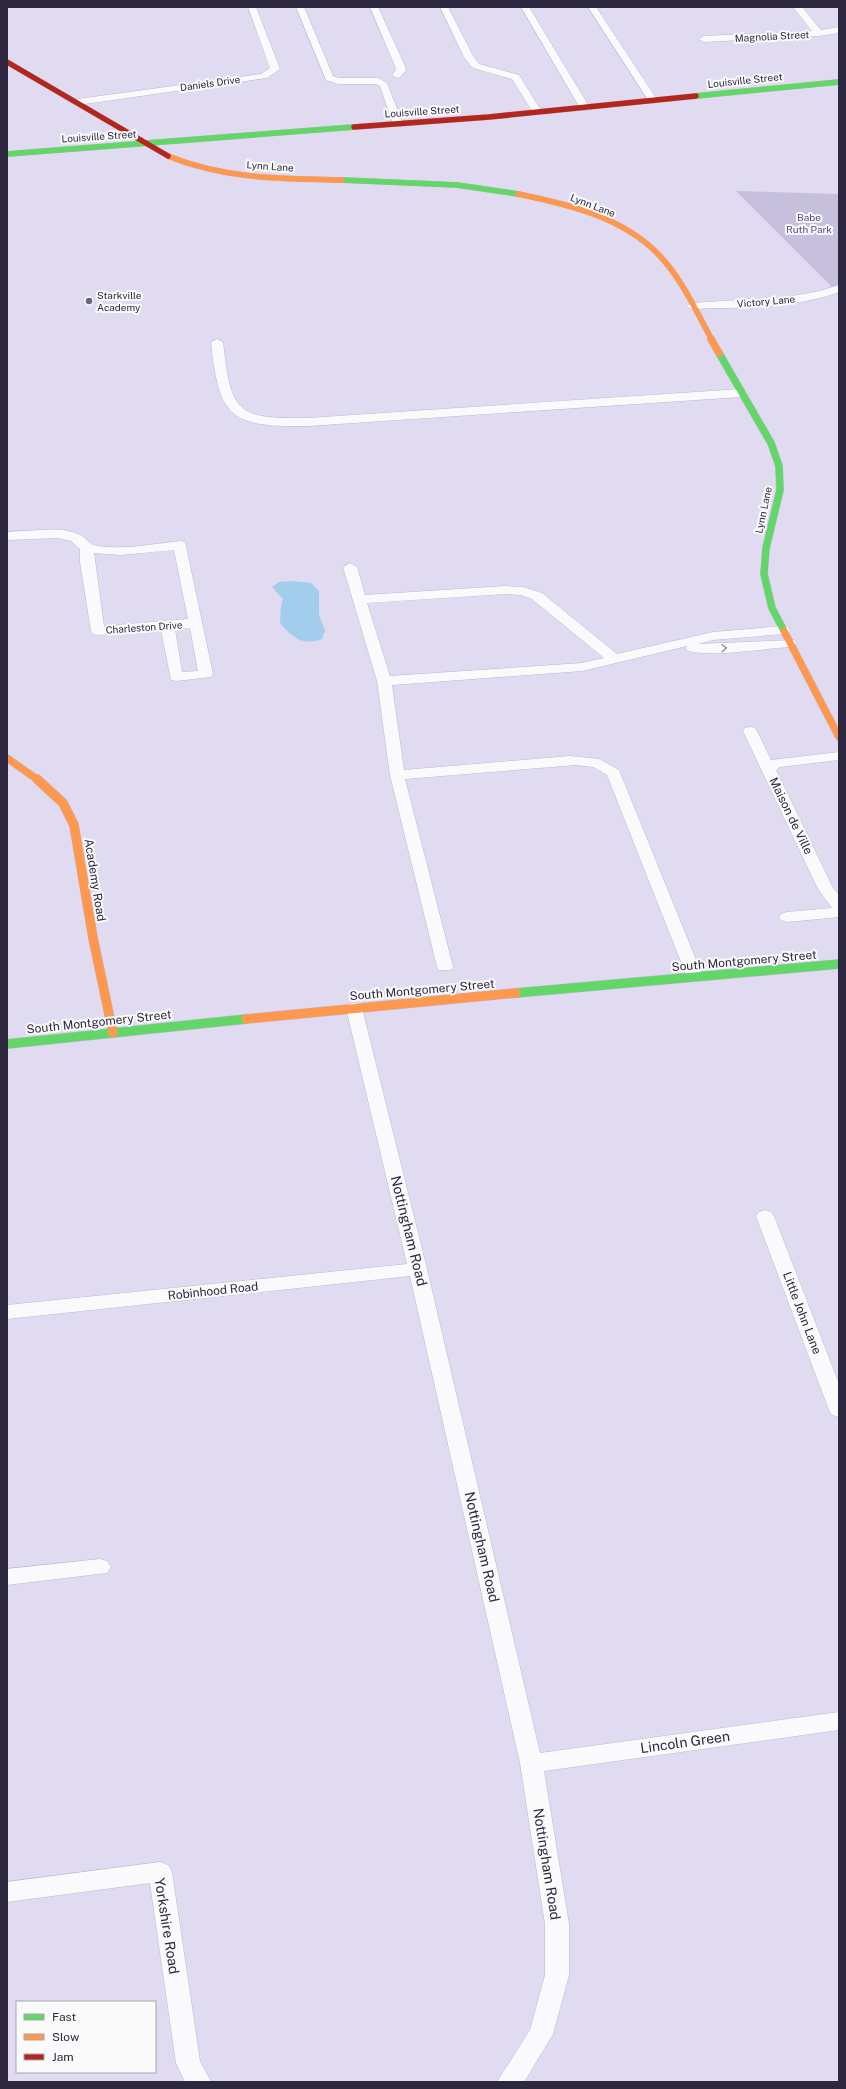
<svg xmlns="http://www.w3.org/2000/svg" width="846" height="2089" font-family="'Public Sans',sans-serif">
  <style>
    .green { fill: #c6c0dd }
    .water { fill: #a2cded }
    .lines { fill: none; stroke-linecap: round; stroke-linejoin: round }
    .street-casing { stroke: #beb9cf; stroke-width: 1 }
    .fast-far2-casing { stroke: #beb9cf; stroke-width: 6 }
    .fast-far1-casing { stroke: #beb9cf; stroke-width: 8 }
    .fast-casing { stroke: #beb9cf; stroke-width: 10 }
    .slow-far2-casing { stroke: #beb9cf; stroke-width: 6 }
    .slow-far1-casing { stroke: #beb9cf; stroke-width: 8 }
    .slow-casing { stroke: #beb9cf; stroke-width: 10 }
    .jam-casing { stroke: #beb9cf; stroke-width: 6 }
    .street { fill: #fafafd; fill-rule: evenodd }
    .fast-far2 { stroke: #63d668; stroke-width: 5.5 }
    .fast-far1 { stroke: #63d668; stroke-width: 7 }
    .fast { stroke: #63d668; stroke-width: 9 }
    .slow-far2 { stroke: #ff974d; stroke-width: 5.5 }
    .slow-far1 { stroke: #ff974d; stroke-width: 7 }
    .slow { stroke: #ff974d; stroke-width: 9 }
    .jam { stroke: #b3261e; stroke-width: 5.5 }
    .oneway { stroke: #9e9ba8 }
    .poi-dot { fill: #6c667d; stroke: #fafafa; stroke-width: 1.5 }
    .labels { text-anchor: middle; dominant-baseline: central; stroke-width: 4; stroke-linejoin: round; paint-order: stroke }
    .far-street-label { font-size: 10px; fill: #2d273f; stroke: #fafafa }
    .far-park-label { font-size: 10px; fill: #5a468c; stroke: #fafafa }
    .far-poi-label { font-size: 10px; fill: #2d273f; stroke: #fafafa; text-anchor: start }
    .street-label { font-size: 12px; fill: #2d273f; stroke: #fafafa }
    .near-street-label { font-size: 14px; fill: #2d273f; stroke: #fafafa }
  </style>
  <rect width="100%" height="100%" fill="#e0dbf1"/>
  <!-- green -->
  <path class="green" d="M736 191 839 194V295L835 290Z"/>
  <!-- water -->
  <path class="water" d="M292 581 311 583 319 591V615L325 630 322 639C302 646 293 638 280 623L281 606 283 599 272 587 279 582Z"/>
  <g class="lines">
    <!-- street casing -->
    <g class="street-casing">
      <path id="street" d="M248 7H256L280 69 267 78 78 105 73 102 78 99 261 74 270 68Z
        M296 7H304L333 76 339 78H378L387 83 403 124 401 126H395L393 124 380 86 376 84H338L326 80Z
        M370 7H378L405 66 406 70 400 77 397 78 392 75 396 70 395 66Z
        M440 7H448L473 56 479 64 519 75 542 112 540 114H534L512 79 473 68 464 57Z
        M521 7H529L590 108 588 110H582L580 108Z
        M588 7H596L658 101 656 103H650Z
        M793 7H802L821 30 839 27V33L819 36 704 42 699 39 704 36 812 31Z
        M839 285V292C792 309 741 307 692 309L686 306 692 303 787 297 820 291Z
        M217 339 223 342C231 413 236 419 308 418L741 389 747 393 741 397 308 426C231 427 219 419 211 342Z
        M40 530C53 529 68 529 80 535 87 538 89 545 97 546 124 550 153 544 180 541L185 542 213 674 211 677 176 681 171 680 161 630 98 635 93 634 91 631 80 562V549L71 541 58 538 7 540V532ZM174 550 188 619 104 626 94 553 121 555ZM190 628 198 671 182 672 175 629Z
        M350 563 357 567 365 595 505 586 523 587 542 593 617 654 713 632 783 626 788 627 790 630 788 633 783 634 713 640 698 644 794 640 796 643 794 646 789 647C761 649 714 657 688 651L686 648 687 646 582 671 392 685 404 770 570 756 599 759 619 770 703 977 701 980H689L687 977 607 775 593 767 576 765 405 779 453 967 451 970H439L437 967 390 775 377 681 343 567ZM505 594 521 595 532 599 604 658 582 663 390 676 367 603Z
        M750 727 755 728 757 731 771 760 839 752V760L780 767 776 770 833 888 839 895V917L787 922 781 920 779 917 781 914 787 912 832 908 818 889 743 731 745 728Z
        M354 1003 360 1004 362 1008 427 1269 540 1753 839 1712V1730L544 1771 569 1924V1975L553 2034 524 2082H497L530 2030 545 1975V1924L520 1763 410 1276 7 1319V1305L407 1264 346 1008 348 1004Z
        M765 1210 771 1212 774 1216 839 1384V1417L832 1415 829 1410 756 1216 759 1212Z
        M100 1559 107 1561 111 1567 107 1573 7 1585V1569Z
        M160 1862 168 1865 172 1872 200 2061 211 2082H185L176 2063 150 1883 7 1902V1882Z"/>
    </g>
    <!-- fast-far2 casing -->
    <g class="fast-far2-casing">
      <path id="fast-far2" d="M696 96 839 82
        M7 154 354 127
        M342 180 457 185 518 194"/>
    </g>
    <!-- fast-far1 casing -->
    <g class="fast-far1-casing">
      <path id="fast-far1" d="M719 353 771 443 779 466 780 490 766 548 764 574 772 608 784 631"/>
    </g>
    <!-- fast casing -->
    <g class="fast-casing">
      <path id="fast" d="M516 993 839 964
        M7 1044 246 1019"/>
    </g>
    <!-- slow-far2 casing -->
    <g class="slow-far2-casing">
      <path id="slow-far2" d="M168 156C224 179 282 179 342 180
        M518 194C567 204 623 217 659 255 682 279 696 311 712 340"/>
    </g>
    <!-- slow-far1 casing -->
    <g class="slow-far1-casing">
      <path id="slow-far1" d="M711 339 719 353
        M784 631 839 737
        M7 758 38 780"/>
    </g>
    <!-- slow casing -->
    <g class="slow-casing">
      <path id="slow" d="M37 779 63 803 74 825 93 938 113 1033
        M246 1019 516 993"/>
    </g>
    <!-- jam casing -->
    <g class="jam-casing">
      <path id="jam" d="M7 62 168 156
        M354 127 489 117 696 96"/>
    </g>
    <!-- street -->
    <use href="#street" class="street"/>
    <!-- fast-far2 -->
    <use href="#fast-far2" class="fast-far2"/>
    <!-- fast-far1 -->
    <use href="#fast-far1" class="fast-far1"/>
    <!-- fast -->
    <use href="#fast" class="fast"/>
    <!-- slow-far2 -->
    <use href="#slow-far2" class="slow-far2"/>
    <!-- slow-far1 -->
    <use href="#slow-far1" class="slow-far1"/>
    <!-- slow -->
    <use href="#slow" class="slow"/>
    <!-- jam -->
    <use href="#jam" class="jam"/>
  </g>
  <!-- one-way arrows -->
  <defs><path id="oneway-chevron" d="M-2-3.5L2.5 0L-2 3.5" fill="none" stroke-width="1.6" stroke-linecap="round" stroke-linejoin="round"/></defs>
  <use class="oneway" href="#oneway-chevron" transform="translate(724 648) rotate(-2)"/>
  <!-- markers -->
  <circle class="poi-dot" cx="89" cy="301" r="4"/>
  <g class="labels">
    <!-- far-street labels -->
    <g class="far-street-label">
      <text transform="translate(772 36) rotate(-3)">Magnolia Street</text>
      <text transform="translate(745 80) rotate(-6)">Louisville Street</text>
      <text transform="translate(210 83) rotate(-8)">Daniels Drive</text>
      <text transform="translate(422 111) rotate(-4)">Louisville Street</text>
      <text transform="translate(99 136) rotate(-4)">Louisville Street</text>
      <text transform="translate(270 166) rotate(4)">Lynn Lane</text>
      <text transform="translate(593 205) rotate(21)">Lynn Lane</text>
      <text transform="translate(766 301) rotate(-5)">Victory Lane</text>
      <text transform="translate(763 510) rotate(-78)">Lynn Lane</text>
      <text transform="translate(144 627) rotate(-4)">Charleston Drive</text>
    </g>
    <!-- far-park labels -->
    <g class="far-park-label">
      <text x="809" y="217">Babe<tspan x="809" dy="12">Ruth Park</tspan></text>
    </g>
    <!-- far-poi labels -->
    <g class="far-poi-label">
      <text x="97" y="295">Starkville<tspan x="97" dy="12">Academy</tspan></text>
    </g>
    <!-- street labels -->
    <g class="street-label">
      <text transform="translate(791 816) rotate(64)">Maison de Ville</text>
      <text transform="translate(95 880) rotate(81)">Academy Road</text>
      <text transform="translate(744 961) rotate(-5)">South Montgomery Street</text>
      <text transform="translate(422 990) rotate(-5)">South Montgomery Street</text>
      <text transform="translate(99 1022) rotate(-6)">South Montgomery Street</text>
      <text transform="translate(213 1291) rotate(-6)">Robinhood Road</text>
      <text transform="translate(802 1313) rotate(69)">Little John Lane</text>
    </g>
    <!-- near-street labels -->
    <g class="near-street-label">
      <text transform="translate(409 1231) rotate(76)">Nottingham Road</text>
      <text transform="translate(482 1547) rotate(77)">Nottingham Road</text>
      <text transform="translate(685 1742) rotate(-8)">Lincoln Green</text>
      <text transform="translate(547 1864) rotate(81)">Nottingham Road</text>
      <text transform="translate(167 1926) rotate(81)">Yorkshire Road</text>
    </g>
  </g>
  <!-- border -->
  <rect width="846" height="2089" fill="none" stroke="#2d273f" stroke-width="16"/>
  <!-- legend -->
  <rect x="16" y="2001" width="140" height="72" fill="#fafafa" stroke="#a8a6af"/>
  <rect x="24" y="2014" width="20" height="6" fill="#63d668" stroke="#a8a6af"/>
  <text x="52" y="2021" font-size="12" fill="#2d273f">Fast</text>
  <rect x="24" y="2034" width="20" height="6" fill="#ff974d" stroke="#a8a6af"/>
  <text x="52" y="2041" font-size="12" fill="#2d273f">Slow</text>
  <rect x="24" y="2054" width="20" height="6" fill="#b3261e" stroke="#a8a6af"/>
  <text x="52" y="2061" font-size="12" fill="#2d273f">Jam</text>
</svg>
